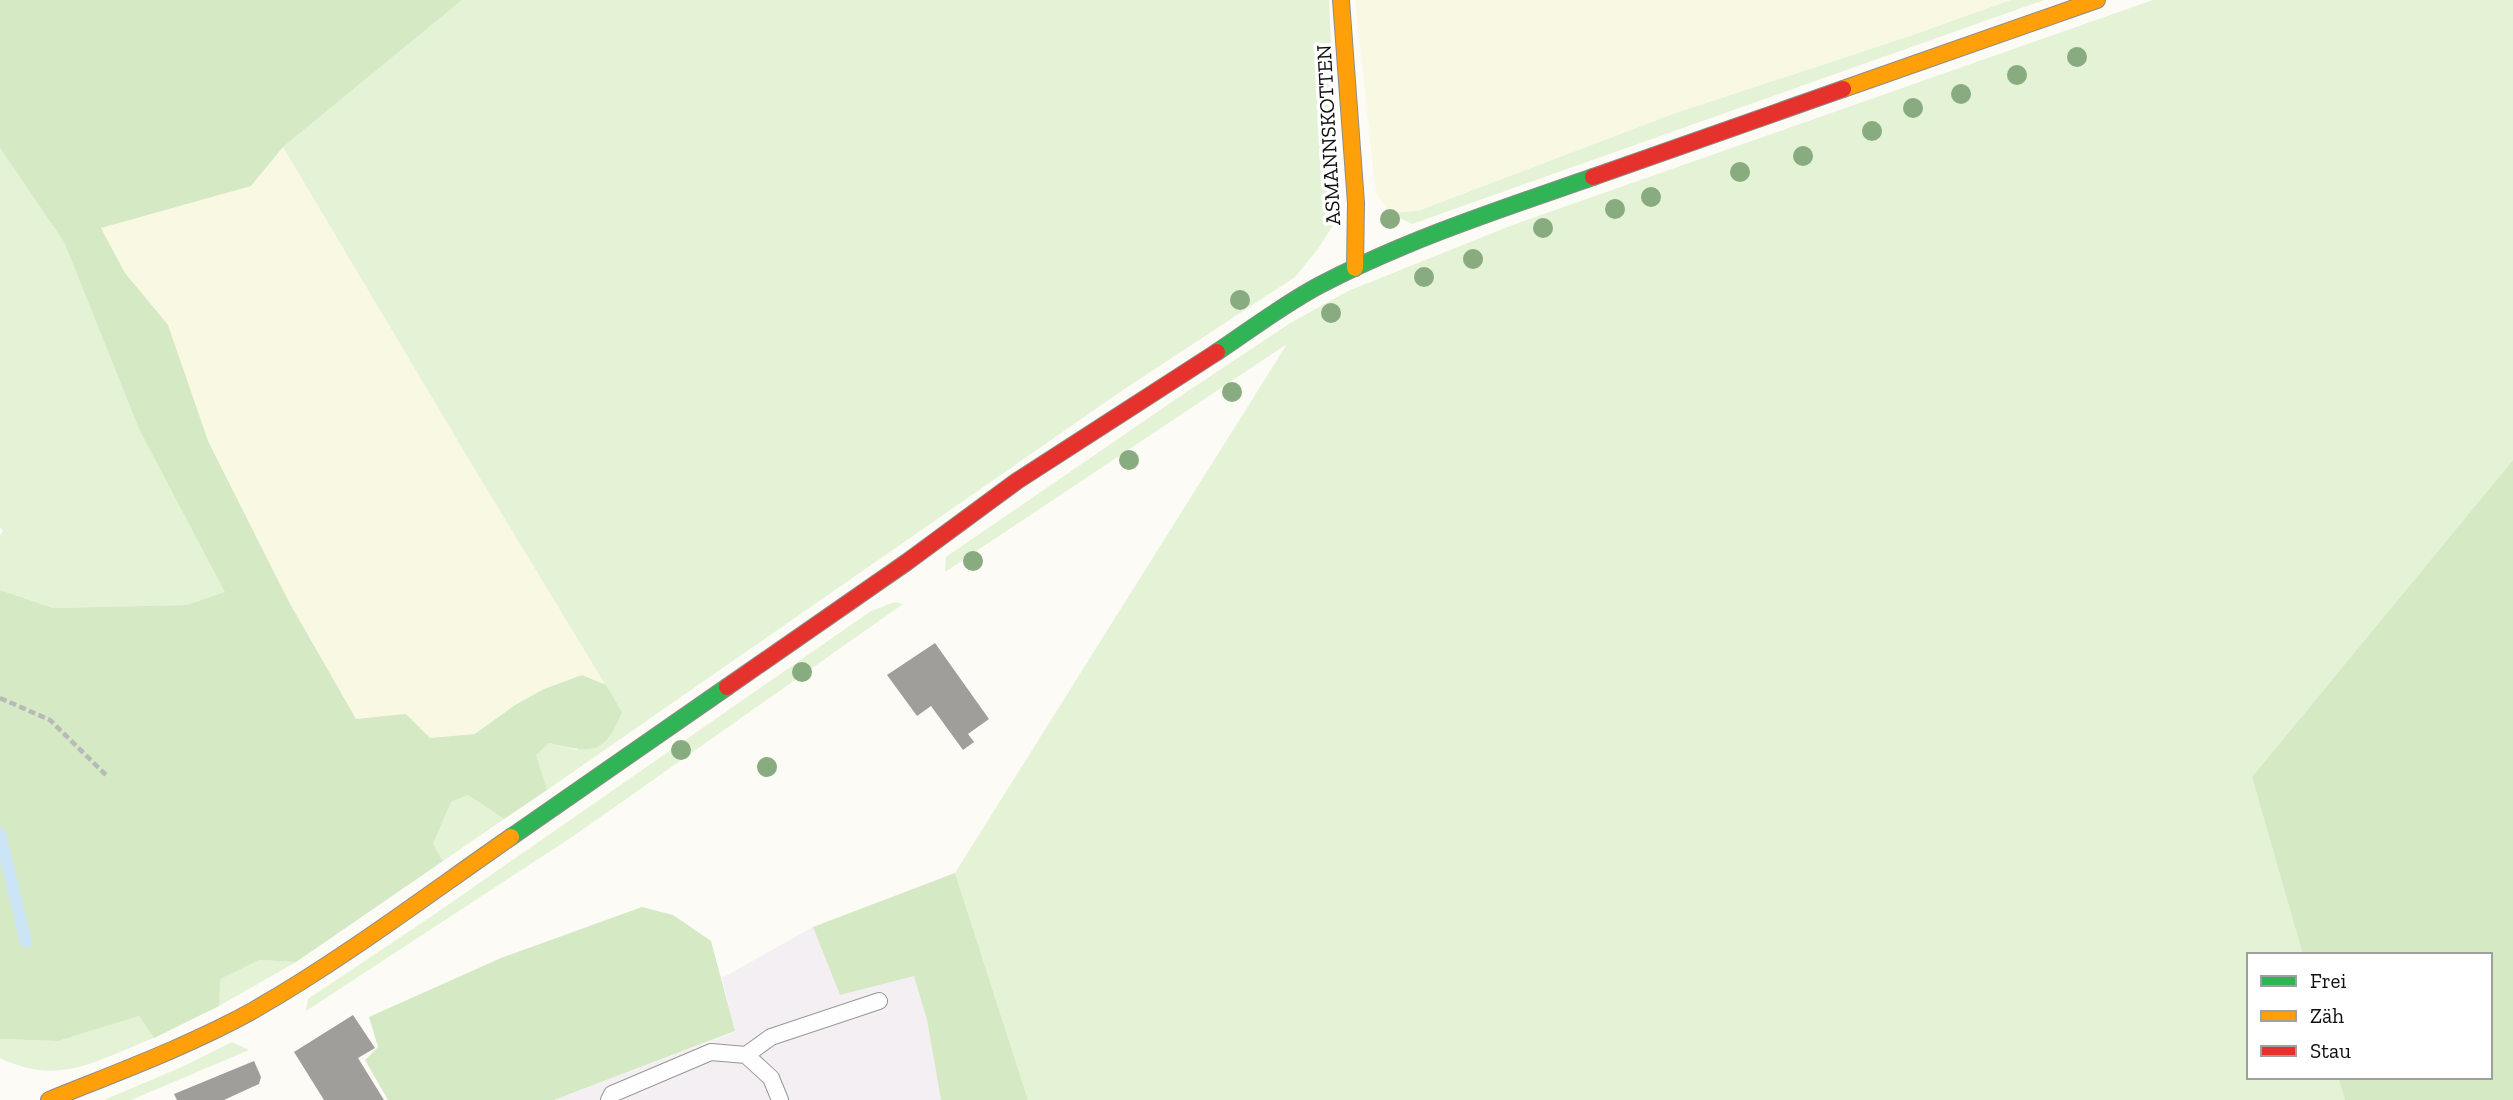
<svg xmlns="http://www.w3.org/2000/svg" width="2513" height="1100" font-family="'Zilla Slab',serif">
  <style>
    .industrial { fill: #f4eff2 }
    .farmland { fill: #f8f8e3 }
    .green { fill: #e4f2d6 }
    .forest { fill: #d4e9c4 }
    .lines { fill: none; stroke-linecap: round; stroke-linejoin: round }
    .stream { stroke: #cce5f6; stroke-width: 12 }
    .building { fill: #a09e9b }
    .lane-casing { stroke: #969694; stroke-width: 18 }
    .fast-casing { stroke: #8d8c8a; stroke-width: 18 }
    .slow-casing { stroke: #8d8c8a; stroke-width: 18 }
    .jam-casing { stroke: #8d8c8a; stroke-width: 18 }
    .path { stroke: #b9b9b8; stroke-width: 4.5; stroke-dasharray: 7 3.5; stroke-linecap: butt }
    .lane { stroke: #fffefe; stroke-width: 16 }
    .fast { stroke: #30b455; stroke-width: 16 }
    .slow { stroke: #ff9f0a; stroke-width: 16 }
    .jam { stroke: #e5322d; stroke-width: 16 }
    .tree { fill: #88ab80 }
    .labels { text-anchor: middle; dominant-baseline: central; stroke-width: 7; stroke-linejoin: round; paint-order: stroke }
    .street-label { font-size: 21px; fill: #101010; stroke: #fff }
  </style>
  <rect width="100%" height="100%" fill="#fcfbf6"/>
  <!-- industrial -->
  <path class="industrial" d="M813 927 840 995 914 975 927 1020 941 1100H554L735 1032 722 978Z"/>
  <!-- farmland -->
  <path class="farmland" d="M1355 0H2011L1913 35 1673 114 1418 211 1390 213 1376 193Z
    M283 147 474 468 606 685 582 675 544 689 515 705 475 734 430 738 406 714 356 719 289 602 208 441 167 325 125 273 101 227 251 186Z"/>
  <!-- green -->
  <path class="green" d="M462 0H1329L1335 135V222L1318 249 1295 277 1123 390 547 790 535 755 549 743 577 750 622 712 474 468 283 147Z
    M2011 0H2044L1412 224 1390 213 1418 211 1673 114 1913 35Z
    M2153 0H2513V460L2252 777 2303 955H2249V1077H2338L2345 1100H1028L955 873 1287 344 945 572 946 557 1179 397 1292 322 1348 291 1510 226Z
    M0 148 64 242 139 429 226 592 186 605 53 608 0 590V536L3 531 0 527Z
    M895 602 903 604 572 837 306 1011 308 999 432 916 871 611Z
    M468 795 504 819 443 861 433 844 451 802Z
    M259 960 296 962 219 1006V979Z
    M139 1016 154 1038C96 1060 61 1087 0 1058V1039L58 1041Z
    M232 1042 249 1050 131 1100H104L184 1066Z"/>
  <!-- forest -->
  <path class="forest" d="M0 0H462L283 147 251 186 101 228 125 273 168 325 208 441 289 602 356 719 406 714 430 738 475 734 515 705 544 689 582 675 606 685 622 712C604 756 592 753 549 743L536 755 547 790 504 819 468 795 451 802 433 844 443 861 296 962 259 960 220 979 219 1006 154 1038 139 1016 58 1041 0 1039V590L53 608 186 605 225 592 139 429 64 242 0 148Z
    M2513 460V1100H2345L2338 1077H2490V955H2303L2252 777Z
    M955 873 1028 1100H941L927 1020 914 976 840 995 813 927Z
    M642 907 673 915 711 941 735 1031 554 1100H388L365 1060 378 1047 369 1017 501 958Z"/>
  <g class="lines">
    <!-- stream -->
    <path class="stream" d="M0 834 26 942"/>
  </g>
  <!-- building -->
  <path class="building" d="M935 643 989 719 968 734 974 742 963 750 931 706 917 716 887 675Z
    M353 1015 375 1048 358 1058 384 1100H324L294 1052Z
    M254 1061 261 1077 259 1084 224 1100H177L174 1094Z"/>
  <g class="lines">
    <!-- lane casing -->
    <g class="lane-casing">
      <path id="lane" d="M746 1055 771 1037 879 1001
        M609 1100 612 1094 711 1052 746 1055 771 1078 780 1100"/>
    </g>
    <!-- fast casing -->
    <g class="fast-casing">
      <path id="fast" d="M1217 352C1250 330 1284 304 1320 285 1406 240 1501 209 1593 177
        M511 837 727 687"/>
    </g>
    <!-- slow casing -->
    <g class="slow-casing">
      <path id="slow" d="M1341 0 1356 203 1355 268
        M1843 89 2097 0
        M49 1100C118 1072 189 1046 254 1010 343 959 426 896 511 837"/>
    </g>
    <!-- jam casing -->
    <g class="jam-casing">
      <path id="jam" d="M1593 177 1843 89
        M727 687 907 562 1017 481 1217 352"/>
    </g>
    <!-- path -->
    <path class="path" d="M0 698 50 720 108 777"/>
    <!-- lane -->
    <use href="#lane" class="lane"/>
    <!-- fast -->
    <use href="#fast" class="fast"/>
    <!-- slow -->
    <use href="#slow" class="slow"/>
    <!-- jam -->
    <use href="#jam" class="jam"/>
  </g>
  <!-- trees -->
  <g class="tree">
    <circle cx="2077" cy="57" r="10"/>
    <circle cx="2017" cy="75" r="10"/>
    <circle cx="1961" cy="94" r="10"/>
    <circle cx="1913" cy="108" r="10"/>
    <circle cx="1872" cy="131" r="10"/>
    <circle cx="1803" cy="156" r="10"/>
    <circle cx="1740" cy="172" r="10"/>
    <circle cx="1651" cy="197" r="10"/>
    <circle cx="1615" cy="209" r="10"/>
    <circle cx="1390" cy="219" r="10"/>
    <circle cx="1543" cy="228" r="10"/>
    <circle cx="1473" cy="259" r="10"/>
    <circle cx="1424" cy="277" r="10"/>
    <circle cx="1240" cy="300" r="10"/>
    <circle cx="1331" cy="313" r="10"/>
    <circle cx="1232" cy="392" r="10"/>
    <circle cx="1129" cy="460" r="10"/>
    <circle cx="973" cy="561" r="10"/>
    <circle cx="802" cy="672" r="10"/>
    <circle cx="681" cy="750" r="10"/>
    <circle cx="767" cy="767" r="10"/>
  </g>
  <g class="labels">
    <!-- street labels -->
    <g class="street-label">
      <text transform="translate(1328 135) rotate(-93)">ASMANNSKOTTEN</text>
    </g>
  </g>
  <!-- legend -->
  <rect x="2247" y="953" width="245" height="126" fill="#ffffff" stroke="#9f9f9f" stroke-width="2"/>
  <rect x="2261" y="976" width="35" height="10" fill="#30b455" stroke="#9f9f9f" stroke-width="2"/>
  <text x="2310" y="988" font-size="21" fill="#101010">Frei</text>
  <rect x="2261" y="1011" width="35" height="10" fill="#ff9f0a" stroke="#9f9f9f" stroke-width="2"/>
  <text x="2310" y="1023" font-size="21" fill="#101010">Zäh</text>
  <rect x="2261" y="1046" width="35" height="10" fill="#e5322d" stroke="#9f9f9f" stroke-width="2"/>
  <text x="2310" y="1058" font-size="21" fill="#101010">Stau</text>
</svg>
